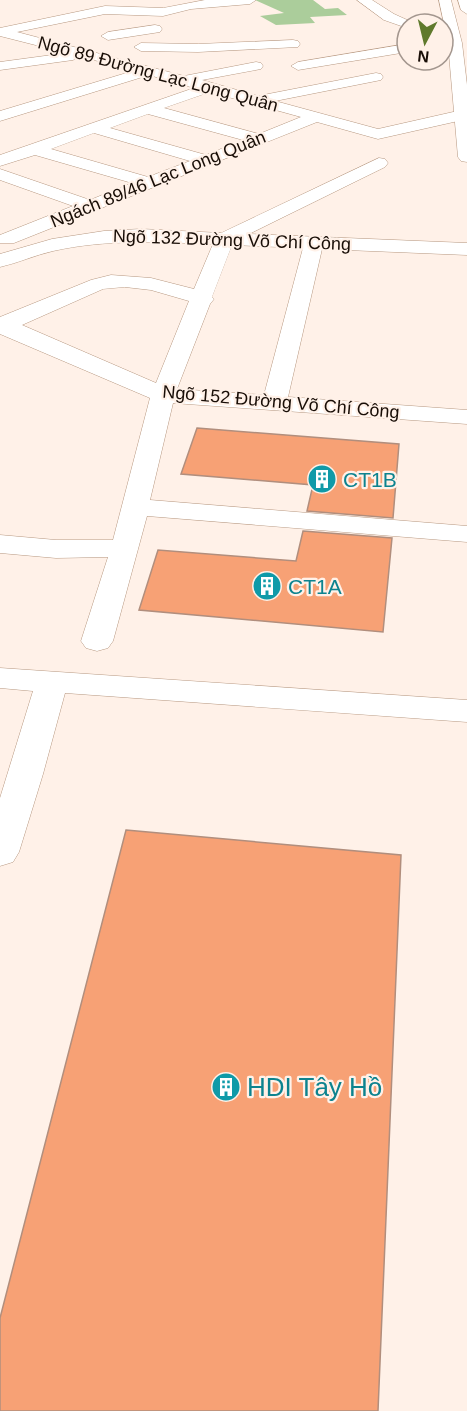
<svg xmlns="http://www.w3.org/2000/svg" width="467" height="1411" font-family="Helvetica,sans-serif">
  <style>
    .green { fill: #abcd9b }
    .building { fill: #f7a175; stroke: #b18e7d; stroke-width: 1.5 }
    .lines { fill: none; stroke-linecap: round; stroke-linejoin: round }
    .minor-casing { stroke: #b79881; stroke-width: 1 }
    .major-casing { stroke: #b79881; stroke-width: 1 }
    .highway-casing { stroke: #b79881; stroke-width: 1 }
    .minor { fill: #fff; fill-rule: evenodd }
    .major { fill: #fff; fill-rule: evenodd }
    .highway { fill: #fff; fill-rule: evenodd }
    .labels { text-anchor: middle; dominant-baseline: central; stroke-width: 4.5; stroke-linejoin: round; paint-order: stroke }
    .far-street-label { font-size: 18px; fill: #180d06; stroke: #fff1e8 }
    .culture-label { font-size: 21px; fill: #0d838f; stroke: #fff1e8; text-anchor: start }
    .near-culture-label { font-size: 26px; fill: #0d838f; stroke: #fff1e8; text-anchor: start }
  </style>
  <rect width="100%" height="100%" fill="#fff1e8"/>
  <!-- green -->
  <path class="green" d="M255 0H313L325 9 338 8 347 15 310 17 315 23 276 25 260 16 284 13Z"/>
  <!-- building -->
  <path class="building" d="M197 428 399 444 393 518 307 511 313 485 181 474Z
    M303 531 392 538 383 632 139 610 158 550 296 561Z
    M126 830 401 855 378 1411H0V1318Z"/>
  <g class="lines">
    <!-- minor casing -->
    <g class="minor-casing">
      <path id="minor" d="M205 0H256L250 4 191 9 163 16 105 14 17 32 184 76 256 62 261 63 263 66 261 69 202 80 258 96 376 73 381 74 383 77 381 80 275 101 378 129 462 110 467 111V119L378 139 317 122 14 243H0V235L73 206 0 180V169L90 200 132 183 35 155 0 166V155L194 88 149 75 0 121V111L133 71 80 56 73 60 0 70V62L67 53 0 36V28L105 6 163 8ZM210 92 301 117 259 134 164 108ZM148 114 243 140 206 155 110 128ZM94 133 190 161 148 177 51 149Z
        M357 0H372L394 14 416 24H407V28L384 20Z
        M155 25 160 26 162 29 160 32 108 40 101 36 108 32Z
        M293 40 298 41 300 44 298 47 198 52 141 51 134 47 141 43 198 44Z
        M407 44V52L298 70 291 66 298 62Z
        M379 158 385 159 388 163 385 167 249 234 467 243V255L322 249 288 397 467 410V424L173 403 150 500 467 526V542L147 516 113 641 108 648 97 651 86 648 81 641 108 557 56 558 0 553V535L56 540H113L150 398 0 334V317L91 280 111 275 151 278 194 289 213 244C159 242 106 239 53 251 35 255 18 263 0 267V254L52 239 104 231 141 229 221 233ZM232 245 303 248 264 395 177 389 210 304 214 299 212 297ZM125 287 151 290 189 301 156 383 22 325 103 289Z
        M0 668 467 700V722L65 693 43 774 19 852 13 862 0 866V798L33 691 0 688Z"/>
    </g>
    <!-- major casing -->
    <g class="major-casing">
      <path id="major" d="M439 0H451L462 43 467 85V162L461 161 458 157 448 43Z"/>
    </g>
    <!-- highway casing -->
    <g class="highway-casing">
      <path id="highway" d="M458 0H467V14L461 10Z"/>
    </g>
    <!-- minor -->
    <use href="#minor" class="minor"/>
    <!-- major -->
    <use href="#major" class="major"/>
    <!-- highway -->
    <use href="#highway" class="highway"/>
  </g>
  <!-- icons -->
  <defs>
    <g id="building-disc" transform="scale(1.5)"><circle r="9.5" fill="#0f9aa8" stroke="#fff1e8"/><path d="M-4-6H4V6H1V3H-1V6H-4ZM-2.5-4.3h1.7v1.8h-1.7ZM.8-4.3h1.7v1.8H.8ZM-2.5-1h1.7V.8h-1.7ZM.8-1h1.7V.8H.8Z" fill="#fff"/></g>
  </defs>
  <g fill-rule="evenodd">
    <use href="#building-disc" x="322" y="479"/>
    <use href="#building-disc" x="267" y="586"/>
    <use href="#building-disc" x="226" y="1087"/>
  </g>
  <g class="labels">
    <!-- far-street labels -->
    <g class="far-street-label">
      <text transform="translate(158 74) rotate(15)">Ngõ 89 Đường Lạc Long Quân</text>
      <text transform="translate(158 179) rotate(-22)">Ngách 89/46 Lạc Long Quân</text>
      <text transform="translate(232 240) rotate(2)">Ngõ 132 Đường Võ Chí Công</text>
      <text transform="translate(281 402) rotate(5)">Ngõ 152 Đường Võ Chí Công</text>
    </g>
    <!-- culture labels -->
    <g class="culture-label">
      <text x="343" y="479">CT1B</text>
      <text x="288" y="586">CT1A</text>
    </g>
    <!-- near-culture labels -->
    <g class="near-culture-label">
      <text x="247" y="1087">HDI Tây Hồ</text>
    </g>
  </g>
  <!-- north arrow -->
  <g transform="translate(425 42) rotate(187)"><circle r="28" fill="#fff1e8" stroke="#a3968e" stroke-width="1.5"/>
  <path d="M0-4.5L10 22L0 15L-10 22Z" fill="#5f792c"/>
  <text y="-9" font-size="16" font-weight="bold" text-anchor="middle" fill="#180d06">N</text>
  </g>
</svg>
